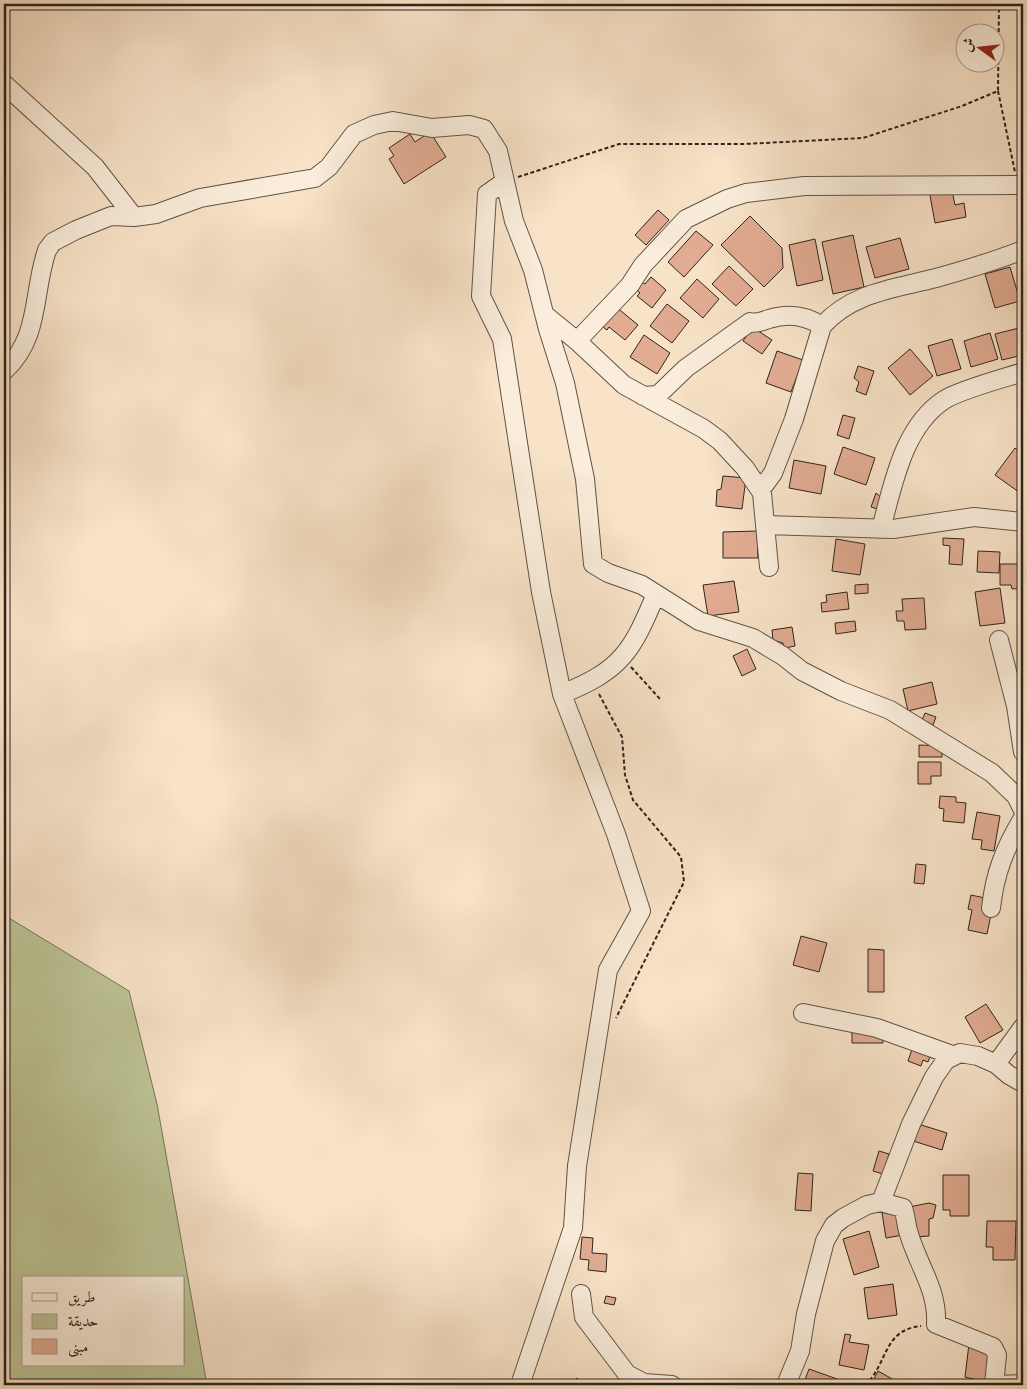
<svg xmlns="http://www.w3.org/2000/svg" width="1027" height="1389" font-family="'IM FELL French Canon',Amiri,serif">
  <style>
    .green { fill: #bdc496; stroke: #767459; fill-rule: evenodd }
    .building { fill: #e2ac93; stroke: #2e231c }
    .lines { fill: none; stroke-linecap: round; stroke-linejoin: round }
    .minor-casing { stroke: #605347; stroke-width: 20 }
    .path { stroke: #2e231c; stroke-width: 2; stroke-dasharray: 4 2.5; stroke-linecap: butt }
    .minor { stroke: #faeddb; stroke-width: 18 }
  </style>
  <rect width="100%" height="100%" fill="#f8e3c8"/>
  <filter id="stains"><feTurbulence type="fractalNoise" baseFrequency=".004" numOctaves="4"/><feColorMatrix values="0 0 0 0 .2 0 0 0 0 .09 0 0 0 0 .02 0 0 0 .5 -.17"/></filter>
  <radialGradient id="worn" r=".72"><stop offset=".6" stop-color="#630" stop-opacity="0"/><stop offset="1" stop-color="#630" stop-opacity=".3"/></radialGradient>
  <!-- green -->
  <path class="green" d="M4 915 129 991 157 1104 207 1385H4ZM24 1278H184V1365H24Z"/>
  <!-- building -->
  <path class="building" d="M430 132 446 157 404 184 389 159 394 156 389 148 410 134 415 142Z
    M951 186 955 205 964 203 966 217 935 223 929 190Z
    M658 210 669 220 646 245 635 235Z
    M750 216 782 248 783 268 764 287 721 245Z
    M696 231 713 245 684 277 668 262Z
    M853 235 864 287 833 294 822 242Z
    M900 238 909 269 875 278 866 247Z
    M815 239 823 280 797 286 789 245Z
    M729 266 753 289 736 306 712 284Z
    M1010 267 1020 301 995 308 985 274Z
    M651 277 666 290 652 308 637 296 640 293 633 287 639 280 645 284Z
    M697 279 719 299 703 318 680 298Z
    M667 304 689 321 672 343 650 326Z
    M615 306 638 325 625 340 609 327 607 330 600 325Z
    M752 327 772 340 762 354 743 341Z
    M1023 327V355L1002 360 995 334Z
    M990 333 998 359 971 367 964 341Z
    M644 335 670 353 657 374 630 357Z
    M952 339 961 369 937 376 928 346Z
    M910 349 933 376 910 395 888 368Z
    M777 351 803 360 791 392 766 383Z
    M858 366 874 371 866 395 856 391 859 382 854 378Z
    M843 415 855 418 849 439 837 435Z
    M843 447 875 458 866 485 834 474Z
    M1015 448 1023 455V495L995 475Z
    M794 460 826 466 821 494 789 488Z
    M723 476 746 478 742 509 716 506 717 490 721 489Z
    M876 493 884 500 881 510 871 507Z
    M757 531 758 558H723V532Z
    M943 538 964 539 962 565 949 564 950 546 943 545Z
    M836 539 865 544 860 575 832 571Z
    M978 551 1000 552 999 573 977 572Z
    M1000 564H1023V588L1012 589 1011 585H1000Z
    M734 581 739 612 708 616 703 585Z
    M868 584V593L855 594V585Z
    M1000 588 1005 623 980 626 975 592Z
    M847 592 849 609 822 612 821 603 827 602 826 595Z
    M924 598 926 629 905 630 904 621H897L896 611H903L902 599Z
    M855 621 856 631 836 634 835 623Z
    M792 627 795 646 785 648 783 643 773 640 772 630Z
    M747 649 756 669 742 676 733 656Z
    M932 682 937 704 908 711 903 689Z
    M925 713 936 717 933 725 922 720Z
    M919 745 942 746V757H919Z
    M918 762H941V776H931V784H918Z
    M940 796 956 797V802L966 803 964 823 943 821 944 809 939 808Z
    M977 812 1000 816 994 851 981 849 982 840 972 839Z
    M916 864 926 865 924 884 914 883Z
    M971 895 994 900 987 934 968 930 972 910 968 909Z
    M801 936 827 943 819 972 793 965Z
    M868 949 884 950V992H868Z
    M986 1004 1003 1030 980 1043 965 1017Z
    M852 1030H882L883 1043H852Z
    M916 1038 936 1046 932 1058 930 1057 928 1062 923 1060 921 1066 908 1061Z
    M915 1123 947 1133 942 1150 910 1140Z
    M879 1151 889 1154 883 1174 873 1171Z
    M798 1173 813 1174 811 1211 795 1210Z
    M943 1175H969V1216H950V1210H943Z
    M929 1203 936 1205 933 1218 929 1219V1236L914 1237 909 1207Z
    M900 1210 903 1235 886 1238 882 1213Z
    M987 1221H1016L1015 1260H993V1247H986Z
    M869 1231 879 1267 854 1275 843 1239Z
    M582 1237 593 1238 592 1253 607 1254 606 1272 588 1270 589 1260 580 1259Z
    M893 1284 897 1315 868 1319 864 1288Z
    M606 1296 616 1298 614 1305 604 1303Z
    M845 1334 851 1335 849 1342 869 1345 864 1370 839 1365Z
    M969 1344 992 1348 985 1382 965 1377Z
    M809 1369 837 1379 835 1385H803Z
    M878 1371 903 1385H871Z
    M577 1378 583 1385H568Z"/>
  <g class="lines">
    <!-- minor casing -->
    <g class="minor-casing">
      <path id="minor" d="M4 84 95 167 134 217
        M504 182 487 194 481 296 502 339 541 592 562 694 616 834 641 911 608 970 577 1166 573 1228 520 1385
        M545 315 577 341 624 385 704 429 720 441 745 468 762 493 769 567
        M822 326C853 292 893 289 936 278 965 270 995 261 1023 250
        M577 341 630 285 643 265 686 219 727 199 746 193 804 186 1018 185
        M4 371C41 337 32 294 47 250L53 242 76 230 111 216 134 217 156 214 200 198 315 178 329 167 354 134 374 125 393 121 432 128 469 125 484 129 498 151 514 221 533 270 548 329 565 383 585 479 593 564 608 573 642 585 699 621 753 638 783 656 802 671 841 691 890 710 992 773 1016 796 1023 810
        M643 396 658 395 686 368 750 322C757 324 762 321 769 319 788 313 805 315 822 326L794 419 773 473 765 484 758 483
        M766 525 893 529 974 517 1023 522
        M881 529C893 485 903 427 944 400 959 390 1004 378 1023 372
        M999 640 1016 706 1023 752
        M562 694C622 670 632 651 656 594
        M991 908C995 872 1005 848 1023 818
        M803 1013 877 1028 952 1055
        M996 1064 1023 1027
        M881 1202 903 1208C906 1216 906 1226 909 1234 918 1265 938 1290 936 1324L993 1347 997 1355 994 1385 1023 1384
        M581 1294 584 1317 627 1374 644 1383 672 1385
        M786 1385 800 1351 806 1314 825 1241 834 1225 843 1218 867 1205 881 1202 911 1124 934 1077 946 1060 960 1053 978 1056 996 1064 1009 1075 1023 1083"/>
    </g>
    <!-- path -->
    <path class="path" d="M998 91 1015 172
      M518 177 619 144H744L863 138 962 106 998 91 999 4
      M631 667 660 699
      M599 694 622 737 625 775 633 800 681 857 684 882 616 1018
      M609 1385 614 1382
      M865 1385C888 1365 882 1330 921 1326"/>
    <!-- minor -->
    <use href="#minor" class="minor"/>
  </g>
  <!-- margin -->
  <rect width="1027" height="1389" fill="none" stroke="#f8e3c8" stroke-width="20"/>
  <rect x="5" y="5" width="1017" height="1379" fill="none" stroke="#2e231c" stroke-width="2.5"/>
  <rect x="10" y="10" width="1007" height="1369" fill="none" stroke="#2e231c"/>
  <!-- legend -->
  <rect x="22" y="1276" width="162" height="90" fill="#faeddb" stroke="#a89c8f"/>
  <rect x="32" y="1293" width="25" height="8" fill="#faeddb" stroke="#a89c8f"/>
  <text x="68" y="1302" font-size="15" fill="#2e231c">طريق</text>
  <rect x="32" y="1314" width="25" height="15" fill="#bdc496" stroke="#a89c8f"/>
  <text x="68" y="1326" font-size="15" fill="#2e231c">حديقة</text>
  <rect x="32" y="1339" width="25" height="15" fill="#e2ac93" stroke="#a89c8f"/>
  <text x="68" y="1352" font-size="15" fill="#2e231c">مبنى</text>
  <!-- north arrow -->
  <g transform="translate(980 48) rotate(285)"><circle r="24" fill="#faeddb" stroke="#a89c8f"/>
  <path d="M0-4L9 19L0 12L-9 19Z" fill="#8f2418"/>
  <text y="-8" font-size="14" font-weight="bold" text-anchor="middle" fill="#2e231c">ش</text>
  </g>
  <rect width="100%" height="100%" filter="url(#stains)"/>
  <rect width="100%" height="100%" fill="url(#worn)"/>
</svg>
